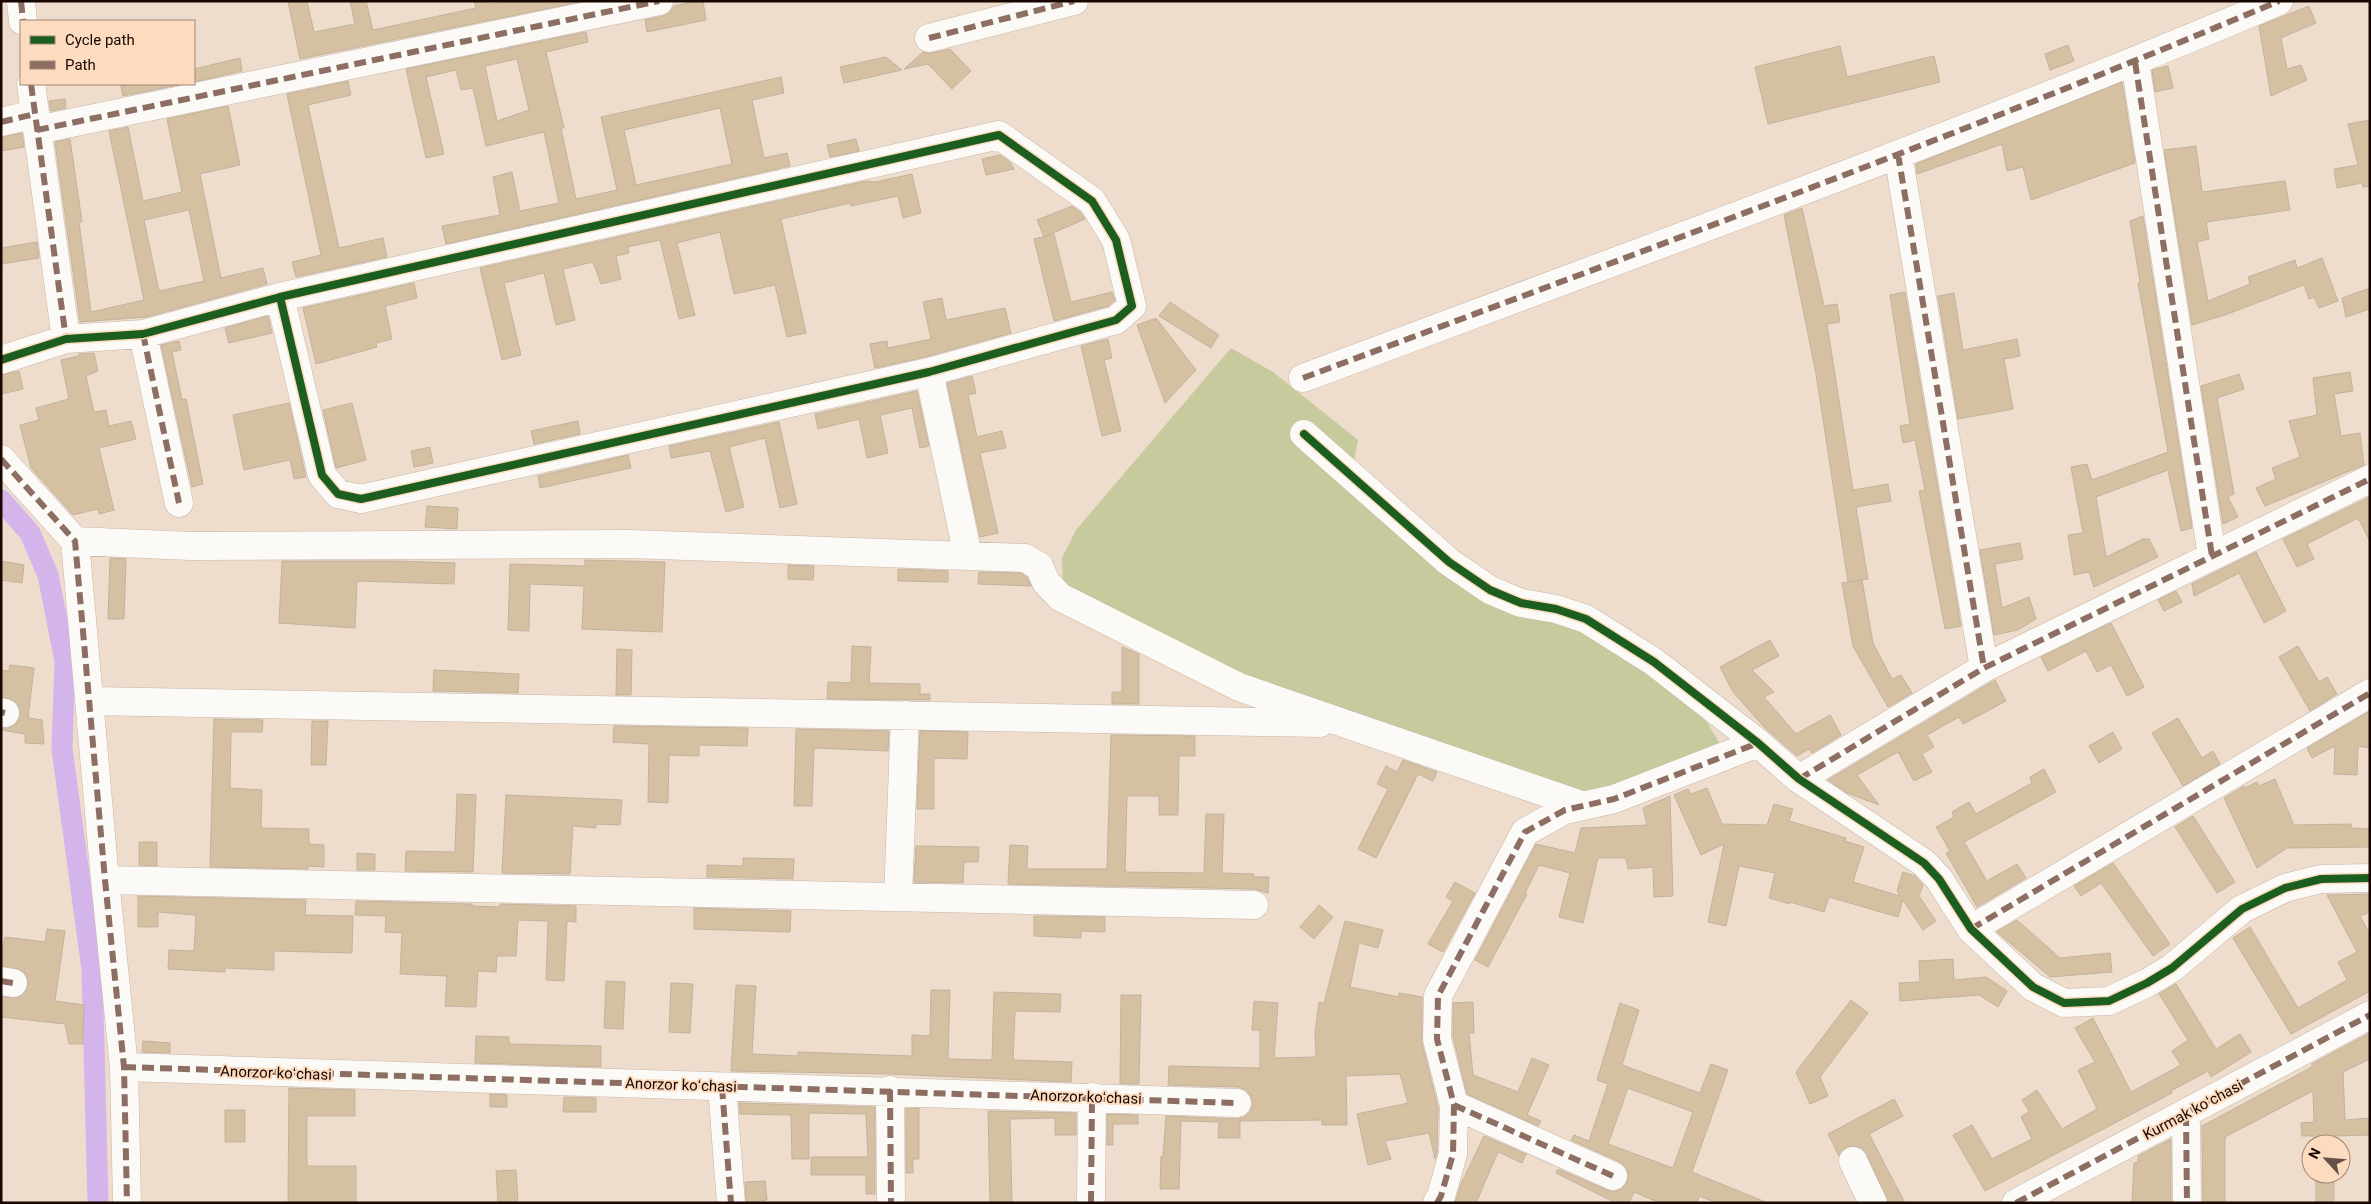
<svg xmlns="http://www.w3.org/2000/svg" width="2371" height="1204" font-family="Roboto,sans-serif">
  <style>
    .green { fill: #c6ca9c }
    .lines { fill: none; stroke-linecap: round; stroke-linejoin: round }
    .canal { stroke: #d3b5ec; stroke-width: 21 }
    .building { fill: #d5c1a1; stroke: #c1b3a0; fill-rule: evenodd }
    .minor-casing { stroke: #c8b6a6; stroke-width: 29 }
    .minor { stroke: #fcfaf7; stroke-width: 28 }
    .quiet { stroke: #8d6e63; stroke-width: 6; stroke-dasharray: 12 6; stroke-linecap: butt }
    .cycleway-casing { stroke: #fcdbbe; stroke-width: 11 }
    .cycleway { stroke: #1b5e20; stroke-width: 8 }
    .labels { text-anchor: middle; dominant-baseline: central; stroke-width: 4; stroke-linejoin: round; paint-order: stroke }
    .street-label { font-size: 15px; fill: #180600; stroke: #fcdbbe }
  </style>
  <rect width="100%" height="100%" fill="#eedccc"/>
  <!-- green -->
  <path class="green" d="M1231 348 1273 372 1358 440 1354 461 1490 580 1567 604 1700 710 1727 756 1595 806 1241 679 1063 589 1062 558 1076 530Z"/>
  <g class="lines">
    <!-- canal -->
    <path class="canal" d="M1 500 30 533 48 575 65 661 62 749 92 969 98 1203"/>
  </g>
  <!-- building -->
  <path class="building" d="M288 1H307L314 32 355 24 350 1H366L373 30 476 8 474 1H492L493 4 508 1 579 2 300 59Z
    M697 1H703L706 20 647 32 645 20 663 16 670 12 674 6Z
    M2309 6 2316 23 2281 38 2287 69 2301 65 2307 80 2271 96 2259 26Z
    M586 32 588 42 546 52 564 128H561L576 199 617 190 601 117 781 77 784 93 752 100 764 158 787 153 790 166 446 244 442 226 500 215 493 177 512 172 520 211 559 203 544 132 486 146 473 88 461 90 456 70 426 77 444 154 426 158 406 69ZM517 59 529 110 497 121 485 66ZM720 108 732 164 636 185 624 130Z
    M2068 45 2074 61 2050 70 2045 54Z
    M1840 46 1847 77 1934 56 1940 82 1768 124 1755 67Z
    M950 49 971 71 952 89 928 64 904 69 923 52 932 53Z
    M886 57 902 70 844 83 840 67Z
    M240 58 242 71 194 82V69Z
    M2168 66 2173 88 2155 92 2152 70Z
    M348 81 351 95 308 105 339 248 383 238 387 257 296 277 292 262 321 255 287 94Z
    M2122 82 2135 163 2031 200 2023 167 2007 171 2002 144 1917 174 1916 164Z
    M132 84H183L123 96 121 86Z
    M65 99 66 108 51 111 49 101Z
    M228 106 240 165 200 174 221 278 263 268 267 284 147 317 80 322 55 142 70 139 82 222H79L91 312 144 300 109 131 128 127 143 201 182 192 167 119ZM189 210 204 281 159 291 144 220Z
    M2370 120V186L2363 187 2362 183 2337 188 2334 169 2358 165 2348 124Z
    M22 133 24 147 1 151V137Z
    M856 139 859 151 830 157 827 145Z
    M2196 146 2202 192 2285 181 2290 210 2206 222 2209 239 2197 242 2208 301 2250 284 2248 277 2295 260 2297 268 2322 258 2338 301 2319 308 2314 297 2309 299 2304 285 2225 315 2192 325 2164 150Z
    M1000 155 1010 162 1014 169 986 175 982 159Z
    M912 174 921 213 903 218 898 196 851 206 850 203 781 219 806 333 787 337 775 285 734 294 720 232 677 243 695 315 679 319 660 240 628 247 629 253 616 256 621 279 601 284 593 262 563 269 575 320 556 325 544 273 504 283 521 355 502 360 480 268 866 181 875 182Z
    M1072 206 1080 212 1085 219 1044 237 1037 220Z
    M1802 208 1824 306 1837 304 1840 322 1827 324 1853 490 1888 484 1891 501 1856 507 1868 579 1848 582 1816 374 1784 215Z
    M2143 216 2192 528 2181 531 2168 470 2096 497 2106 557 2143 539H2149L2158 557 2094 587 2089 572 2074 575 2068 535 2083 533 2071 467 2087 464 2092 480 2168 452 2138 283 2140 282 2130 221Z
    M1054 234 1071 302 1112 292 1115 300 1108 306 1054 321 1034 239Z
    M37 242 39 258 1 264V248Z
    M414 283 417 298 385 306 392 339 376 343 377 347 316 364 303 308Z
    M2370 288V309L2346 317 2342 298Z
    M1905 292 1961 626 1945 629 1919 491 1925 490 1915 440 1903 443 1900 426 1910 424 1890 295Z
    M1954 293 1963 350 2017 339 2020 356 2004 359 2013 409 1958 419 1938 296Z
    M942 298 946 320 1005 308 1011 333 925 357 875 368 870 344 887 341 888 348 931 339 923 302Z
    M1170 302 1219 335 1211 348 1159 316Z
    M268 316 272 333 229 343 225 328Z
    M1156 318 1196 370 1165 403 1137 325Z
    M1108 339 1112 358 1104 360 1121 431 1102 436 1081 346Z
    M179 341 181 350 172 352 182 400 186 399 203 484 192 487 161 345Z
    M94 353 98 371 86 376 94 412 106 410 109 426 131 421 136 439 99 448 114 510 99 514 98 509 73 515 31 468 20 425 39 420 36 408 69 399 61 360 79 356V354Z
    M19 371 23 389 1 394V375Z
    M2350 372 2353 391 2334 394 2341 436 2360 433 2364 465 2265 506 2256 488 2276 479 2272 468 2300 457 2289 421 2317 415 2313 378Z
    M2239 374 2244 389 2217 398 2234 494 2228 497 2238 517 2223 524 2201 386Z
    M972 376 976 393 968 395 977 437 1002 431 1006 448 980 453 998 533 980 537 947 383Z
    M917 391 929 446 920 448 912 408 880 415 888 453 867 458 859 419 818 429 815 414Z
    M289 403 306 477 294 479 290 460 244 470 233 415Z
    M352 403 366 460 336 468 323 410Z
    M578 421 580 434 534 444 531 431Z
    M779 422 797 504 780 508 765 438 729 447 744 507 726 512 710 451 671 458 669 446Z
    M430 447 433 463 414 467 411 451Z
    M628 455 631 468 540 488 538 476Z
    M2370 497V541L2358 518 2307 544 2314 559 2297 567 2283 539Z
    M427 506 458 508 457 529 425 527Z
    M2020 543 2023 559 1995 564 2002 608 2029 597 2036 619 2018 630 1994 635 1980 550Z
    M2256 552 2286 611 2264 623 2239 573 2194 596 2192 584Z
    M110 558 126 559 124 619H108Z
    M585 560 665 562 662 632 582 629 584 586 530 584 529 631 508 630 510 564 585 566Z
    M1 561 24 565 22 583 1 580Z
    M282 561H395L455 563 454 584 357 581 355 628 279 623Z
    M788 565 814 566 813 580 788 579Z
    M898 569 948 571V582L898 581Z
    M979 572 1021 573 1027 577 1031 586 978 584Z
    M1862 580 1873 643 1892 679 1901 675 1912 693 1888 707 1853 646 1842 583Z
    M2176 591 2182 602 2164 611 2158 600Z
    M2111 623 2144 687 2127 696 2111 665 2097 672 2086 651 2048 671 2041 657Z
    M1770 640 1779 656 1752 670 1774 692 1764 697 1796 734 1830 715 1841 735 1812 753 1809 749 1797 756 1765 728 1733 692 1720 667Z
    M852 646 871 647 869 683 920 684V694H930V700L827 699 828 682 851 683Z
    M2298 646 2319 682 2327 677 2337 694 2310 711 2279 657Z
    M1122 647 1139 654V704H1112V692H1122Z
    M617 649 632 650 631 695H616Z
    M10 665 34 668 28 718 42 720 44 744 25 743V734L1 730V728H9L16 724 20 716V709L16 702 1 697V670L9 671Z
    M434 670 519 674 518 693 433 691Z
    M1995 680 2006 701 1963 724 1959 717 1927 735 1934 747 1922 754 1932 772 1914 781 1898 752 1857 775 1879 805 1847 793 1828 780Z
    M2370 711V748L2358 746 2357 775 2334 774 2335 746 2312 758 2307 748Z
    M2178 718 2202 758 2213 751 2220 764 2183 786 2152 733Z
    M214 719 263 720 262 732H231L230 788 262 790 261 828 309 829V844L324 845V867L308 866V869L210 867Z
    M312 721H328L326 765H311Z
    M614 726 748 728 747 746 699 745V756L669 755 668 803 648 802 649 744 613 742Z
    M796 729 889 731 888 751 814 748 812 806H794Z
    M920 731 968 732 967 759 934 758V809H917Z
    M2113 732 2122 749 2099 763 2089 746Z
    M1111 735 1195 736V756H1179L1178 815H1159V796H1127L1125 872 1204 873 1206 814H1224L1222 873 1254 874V877H1269L1268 893 1254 889 1008 884 1010 845 1028 846 1027 869H1107Z
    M1403 760 1437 772 1433 781 1418 774 1376 858 1358 849 1388 789 1377 784 1386 766 1397 772Z
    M2044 769 2056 792 1964 842 1987 881 2017 864 2026 878 1977 907 1946 853 1950 851 1936 827 1954 817 1952 812 1969 802 1976 814 2032 783 2030 777Z
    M2275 779 2294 825 2351 824V828L2370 829V847L2287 848 2257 868 2224 798 2244 786 2245 788 2257 782 2259 786Z
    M1707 788 1722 824 1767 825 1774 804 1793 809 1789 821 1846 838 1845 841 1864 847 1853 882 1900 896 1897 891 1903 872 1915 876 1923 885 1919 896 1936 921 1923 930 1903 900 1898 917 1829 897 1824 912 1790 902V904L1769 898 1775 873 1739 866 1726 926 1708 922 1724 844 1701 855 1674 795 1688 789 1691 794Z
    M457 794 476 795 473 872 405 871 406 851 455 852Z
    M506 795 622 800 620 825 596 824V828L573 826 570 874 502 873Z
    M1670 796 1673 896 1654 897 1653 867 1628 869 1626 858H1598L1583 923 1559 917 1570 873 1539 865 1525 893 1527 894 1488 967 1475 960 1536 844 1575 853 1581 828 1647 825 1643 808Z
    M2193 816 2235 882 2217 893 2175 827Z
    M139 842H157V866L139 865Z
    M916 846 979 847 978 862H964L963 883 914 882Z
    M357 853 375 854V870H357Z
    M743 858 794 859 793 879 707 877V865L743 866Z
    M2113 863 2170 944 2153 956 2101 883 2081 896 2074 886Z
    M1455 882 1475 893 1443 952 1428 944 1453 901 1446 897Z
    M2370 894V912L2360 916 2370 935V991L2291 1034 2233 938 2250 927 2298 1008 2347 980 2338 962 2357 952 2327 895Z
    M138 896 306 900 305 915 353 916 352 953 274 951V970L225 968V972L168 969 169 950 194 951 196 915 158 912V927H138Z
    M356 901 472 904V906L500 907V904L576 906V922L567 921 564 981 546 980 548 921 518 920 516 956H497L496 972 478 971 476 1007 445 1006 447 976 400 974 402 933 385 932 386 916 355 915Z
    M1319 905 1333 917 1314 939 1300 927Z
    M694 908 791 911 790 932 694 929Z
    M1034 916 1105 917V932L1081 931V938L1034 936Z
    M2017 920 2060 958 2110 953 2112 972 2050 977 1997 932Z
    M1345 921 1383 930 1378 948 1359 943 1350 987 1399 997V993L1422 997V1043L1438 1107 1437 1152 1435 1159 1429 1133 1385 1141 1391 1159 1368 1165 1357 1114 1408 1103 1400 1074 1346 1076 1347 1125H1322V1120L1240 1121V1138H1218L1219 1122 1181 1121 1179 1189H1160L1161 1156 1163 1157 1166 1116 1237 1119 1244 1117 1250 1112 1253 1104 1250 1095 1246 1090 1238 1087 1168 1085 1169 1066 1260 1068V1030H1252L1254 1001 1278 1003 1274 1058 1316 1057 1315 1033 1319 1002 1324 1003Z
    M47 929 65 931 55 1001 84 1005 83 1044H69L65 1024 1 1017V997H19L25 993 28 985 27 977 23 971 1 966V947H3L5 937 45 942Z
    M1953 959 1954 980 1986 977 2007 991 1998 1007 1979 995 1900 1001 1899 983 1920 982 1919 961Z
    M606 981 625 982 623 1029 604 1028Z
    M671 983 693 984 690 1033 669 1032Z
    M2176 984 2216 1049 2240 1034 2251 1052 2211 1077 2208 1071 2171 1091 2172 1093 1985 1191 1953 1135 1972 1125 1992 1159 2032 1139 2021 1117 2029 1111 2022 1100 2037 1090 2062 1129 2097 1109 2078 1070 2095 1062 2075 1028 2093 1018 2131 1092 2181 1065 2172 1051 2188 1040 2159 994Z
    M736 985 756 986 752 1054 798 1056V1052L912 1056V1035L930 1036 931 990H950L948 1059 992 1060 994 992 1061 994 1060 1012 1015 1011 1013 1060 1072 1062 1071 1082 890 1074 731 1071Z
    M1121 995H1141L1139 1084H1120Z
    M1851 1000 1868 1013 1820 1077 1828 1096 1810 1104 1796 1072Z
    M1473 1002 1474 1033H1469L1473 1075 1518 1092 1532 1058 1549 1065 1527 1115 1541 1121 1538 1126 1467 1094 1453 1037V1003Z
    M1620 1003 1639 1010 1622 1065 1700 1093 1711 1064 1728 1070 1692 1172 1768 1203H1717L1699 1196 1697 1203H1660L1634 1192 1629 1203H1616L1556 1173 1558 1169 1607 1190 1614 1192 1622 1189 1627 1182 1628 1174 1626 1167 1620 1162 1571 1140 1574 1135 1589 1141 1608 1084 1597 1080ZM1628 1088 1693 1112 1673 1168 1608 1144Z
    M2370 1033V1059L2343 1072 2345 1120 2370 1118V1135L2333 1136V1144H2315L2314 1136H2302L2301 1123 2314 1122 2313 1091 2225 1137V1203H2203L2202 1126 2312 1067V1064Z
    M476 1036 509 1037V1044L601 1046V1067L475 1063Z
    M143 1041 170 1043V1053L142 1052Z
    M289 1088 355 1090V1116H307V1166H356V1203H288Z
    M490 1094 507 1095V1107H490Z
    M564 1097 596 1098V1112H563Z
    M1894 1099 1903 1116 1869 1134 1905 1203H1888L1867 1154 1862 1148 1855 1146 1847 1147 1839 1156 1828 1134Z
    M739 1103 875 1107V1194H866V1175H811V1157H868L866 1114 809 1113V1159H792L791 1115 740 1114Z
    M906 1108H919V1159H913V1173H906Z
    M225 1110H245V1142H225Z
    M988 1111 1076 1113V1135H1055V1118L1010 1119 1012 1203H990Z
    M1107 1114 1138 1115V1124H1113V1145H1107Z
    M1484 1136 1526 1154 1522 1163 1498 1152 1476 1203H1455L1461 1184Z
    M2171 1139V1203L2132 1202 2134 1163 2138 1162V1156Z
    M516 1170 518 1203H498L496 1171Z
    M2316 1174H2334V1203H2316Z
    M765 1181 767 1200 746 1203 745 1182Z"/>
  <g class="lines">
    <!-- minor casing -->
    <g class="minor-casing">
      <path id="minor" d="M21 1 23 21
        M929 38 1074 1
        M2135 62 2212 556
        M31 84 66 339
        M1 122 35 114
        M37 130 659 1
        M1898 154 1984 668
        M143 334 179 503
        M1 360 66 339 143 334 280 297 999 135 1092 201 1116 240 1132 306 1116 320 929 372 361 499 338 494 322 475 280 297
        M929 372 968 556
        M1303 378C1629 256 1957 137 2279 1
        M1304 434 1449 562 1490 590 1521 603 1556 609 1586 619 1654 662 1758 743 1799 779 1924 863 1939 879 1971 929 2033 987 2064 1003 2109 1001 2147 983 2172 968 2242 909 2285 888 2321 879 2370 878
        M1 459 75 541 105 880 124 1067 127 1203
        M75 541 191 546 630 544 1025 558 1039 566 1046 582 1060 597 1239 687 1584 806
        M90 701 1320 723
        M1 712 5 713
        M1799 779 1984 668 2370 479
        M105 880 1254 905
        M898 897 905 715
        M1971 929 2370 693
        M1 981 13 983
        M124 1067 1237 1103
        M722 1087 731 1203
        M890 1090 891 1203
        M1454 1105 1613 1176
        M2186 1114 2187 1203
        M1853 1161 1873 1203
        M1091 1203 1092 1097
        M1437 1203 1441 1196 1453 1154 1454 1105 1437 1039 1438 996 1525 832 1565 810 1614 799 1758 743
        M2016 1203 2370 1015"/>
    </g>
    <!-- minor -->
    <use href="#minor" class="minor"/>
    <!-- quiet -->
    <path class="quiet" d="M21 1 23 21
      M929 38 1074 1
      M2135 62 2212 556
      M31 84 66 339
      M1 122 35 114
      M37 130 659 1
      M1898 154 1984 668
      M143 334 179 503
      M1303 378C1629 256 1957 137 2279 1
      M1 459 75 541 105 880 124 1067 127 1203
      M1 712 5 713
      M1799 779 1984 668 2370 479
      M1971 929 2370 693
      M1 981 13 983
      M124 1067 1237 1103
      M722 1087 731 1203
      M890 1090 891 1203
      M1454 1105 1613 1176
      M2186 1114 2187 1203
      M1091 1203 1092 1097
      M1437 1203 1441 1196 1453 1154 1454 1105 1437 1039 1438 996 1525 832 1565 810 1614 799 1758 743
      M2016 1203 2370 1015"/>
    <!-- cycleway casing -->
    <g class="cycleway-casing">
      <path id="cycleway" d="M1 360 66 339 143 334 280 297 999 135 1092 201 1116 240 1132 306 1116 320 929 372 361 499 338 494 322 475 280 297
        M1304 434 1449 562 1490 590 1521 603 1556 609 1586 619 1654 662 1758 743 1799 779 1924 863 1939 879 1971 929 2033 987 2064 1003 2109 1001 2147 983 2172 968 2242 909 2285 888 2321 879 2370 878"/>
    </g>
    <!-- cycleway -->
    <use href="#cycleway" class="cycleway"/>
  </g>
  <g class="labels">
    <!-- street labels -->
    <g class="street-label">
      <text transform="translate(276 1073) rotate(2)">Anorzor koʻchasi</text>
      <text transform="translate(681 1085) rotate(2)">Anorzor koʻchasi</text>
      <text transform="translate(1086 1097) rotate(2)">Anorzor koʻchasi</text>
      <text transform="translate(2193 1110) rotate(-28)">Kurmak koʻchasi</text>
    </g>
  </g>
  <!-- border -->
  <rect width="2371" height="1204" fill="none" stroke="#180600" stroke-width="5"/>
  <!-- legend -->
  <rect x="20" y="20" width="175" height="65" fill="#fcdbbe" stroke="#a18672"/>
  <rect x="30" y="36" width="25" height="8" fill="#1b5e20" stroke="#a18672"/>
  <text x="65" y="45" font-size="15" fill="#180600">Cycle path</text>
  <rect x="30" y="61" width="25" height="8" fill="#8d6e63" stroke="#a18672"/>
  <text x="65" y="70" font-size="15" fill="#180600">Path</text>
  <!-- north arrow -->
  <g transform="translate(2326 1159) rotate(296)"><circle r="24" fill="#fcdbbe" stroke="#a18672"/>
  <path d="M0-4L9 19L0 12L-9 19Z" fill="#635147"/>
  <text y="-8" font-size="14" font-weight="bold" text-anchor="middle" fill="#180600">N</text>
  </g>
</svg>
